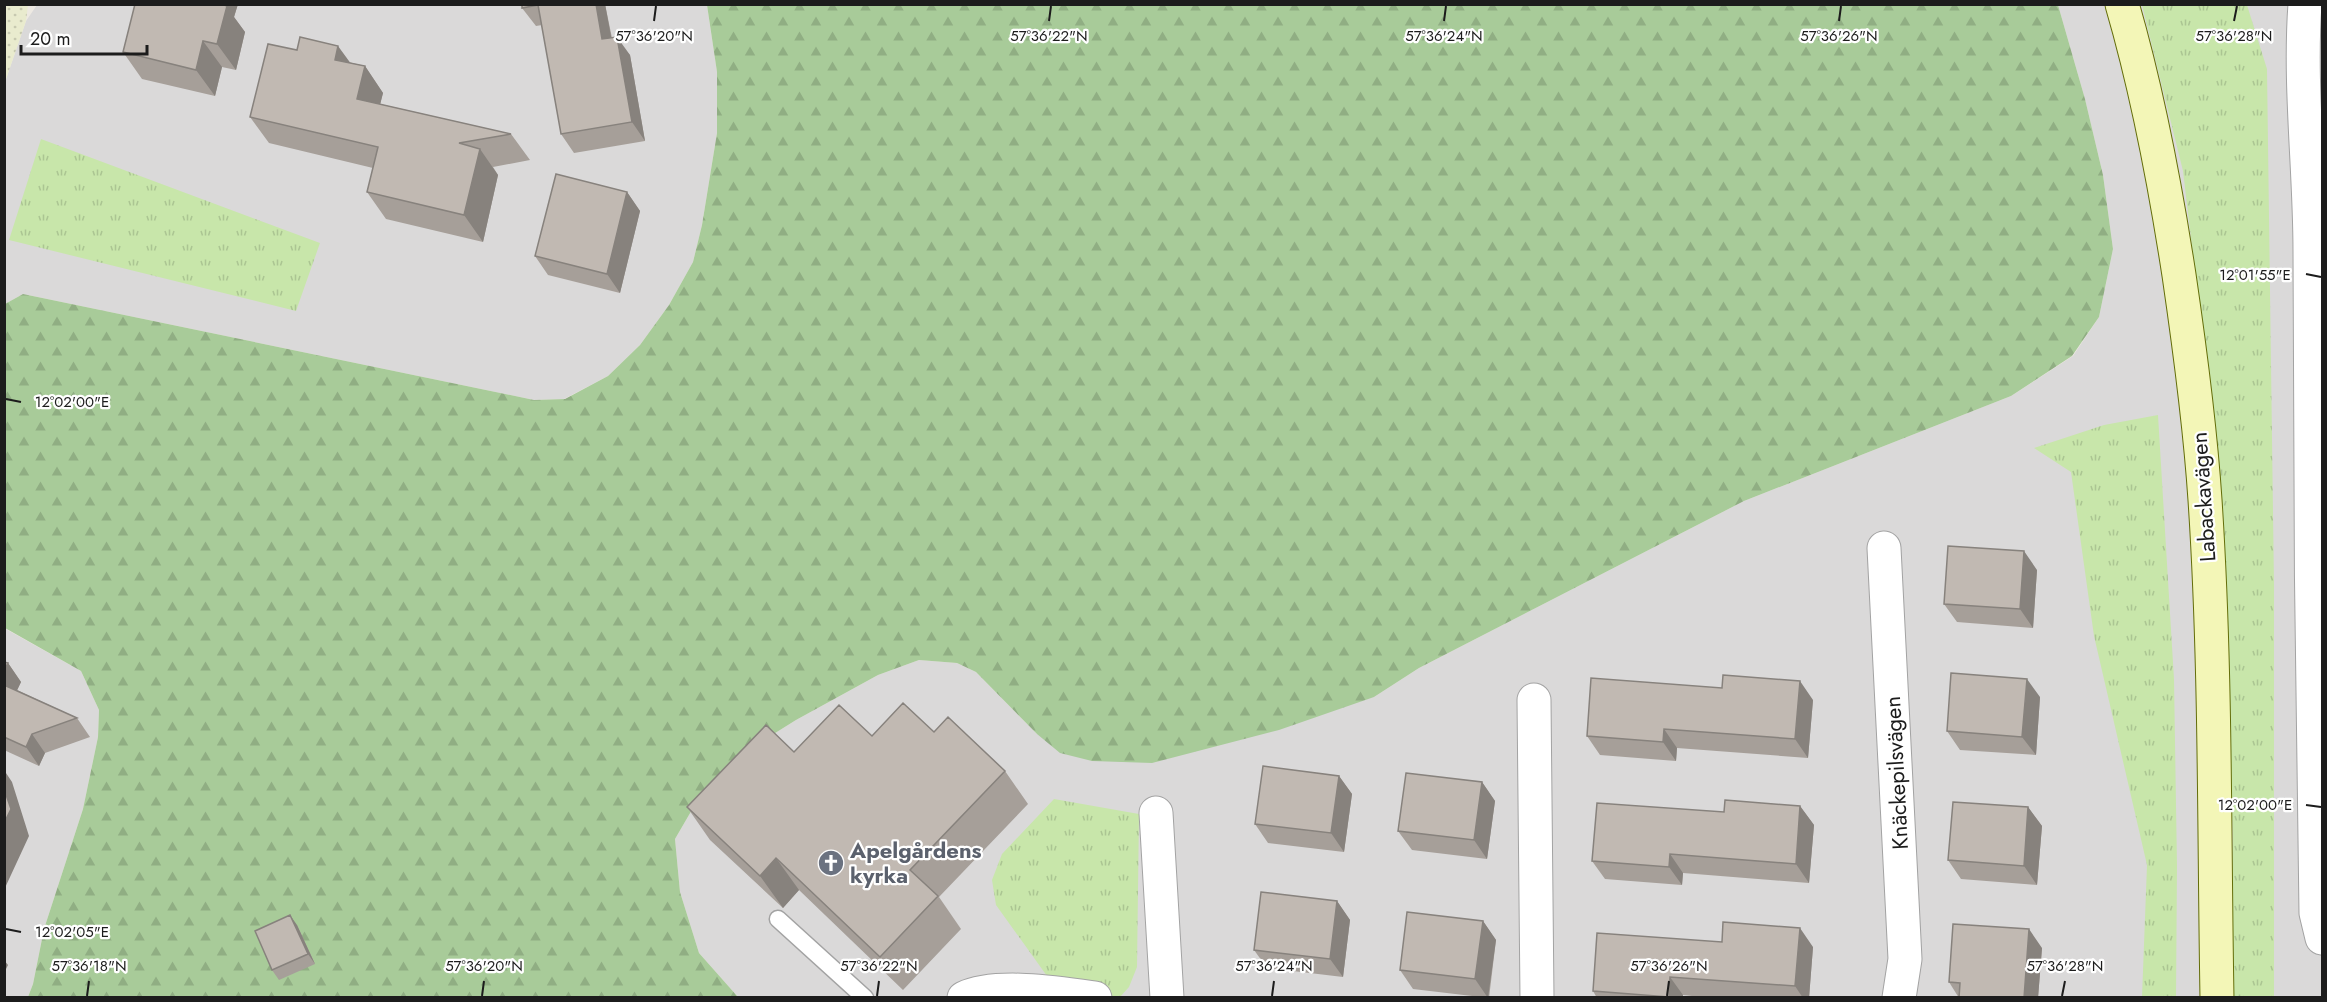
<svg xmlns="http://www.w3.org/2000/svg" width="2327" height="1002" font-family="Jost,sans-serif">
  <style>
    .residential { fill: #dad9d9 }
    .farmland { fill: url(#farmland-dots) }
    .grass { fill: url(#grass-tufts) }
    .forest { fill: url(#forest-firs) }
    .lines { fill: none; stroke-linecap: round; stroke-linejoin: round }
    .lane-casing { stroke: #a3a3a3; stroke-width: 19 }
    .street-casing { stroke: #a3a3a3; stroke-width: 35 }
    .secondary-casing { stroke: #636d09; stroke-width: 35 }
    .lane { stroke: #fff; stroke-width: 16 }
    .street { stroke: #fff; stroke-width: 33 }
    .secondary { stroke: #f3f6b7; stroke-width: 33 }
    .wall { fill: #a69f99 }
    .shaded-wall { fill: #87827d }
    .building { fill: #c1b9b2; stroke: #87827d; stroke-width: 1.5 }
    .ticks { fill: none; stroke: #1c1c1c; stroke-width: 2 }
    .labels { text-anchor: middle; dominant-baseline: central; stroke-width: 4.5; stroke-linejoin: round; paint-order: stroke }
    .street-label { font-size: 22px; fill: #1c1c1c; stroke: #fff }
    .worship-label { font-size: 22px; font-weight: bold; fill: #5b616d; stroke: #fff; text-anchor: start }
    .ticks-label { font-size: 15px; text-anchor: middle; fill: #1c1c1c; stroke: #fff; stroke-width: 4.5; stroke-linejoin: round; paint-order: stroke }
  </style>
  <defs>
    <pattern id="farmland-dots" width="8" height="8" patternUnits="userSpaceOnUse" patternTransform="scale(1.5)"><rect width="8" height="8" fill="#e9ebce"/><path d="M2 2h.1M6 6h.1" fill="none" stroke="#c7c9b0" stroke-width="1.8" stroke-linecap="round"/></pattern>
    <pattern id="grass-tufts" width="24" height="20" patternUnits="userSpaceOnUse" patternTransform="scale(1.5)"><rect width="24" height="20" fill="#c8e6aa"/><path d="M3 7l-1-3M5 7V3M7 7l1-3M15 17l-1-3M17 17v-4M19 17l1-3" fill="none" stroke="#abc592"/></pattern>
    <pattern id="forest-firs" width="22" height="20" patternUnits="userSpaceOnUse" patternTransform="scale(1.5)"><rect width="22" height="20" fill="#a8cb99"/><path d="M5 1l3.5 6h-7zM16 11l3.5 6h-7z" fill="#90ae83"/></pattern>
  </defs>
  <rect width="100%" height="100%" fill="#ede9e2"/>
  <!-- residential -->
  <path class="residential" d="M37 5H707L717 72V133L702 225 693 262 669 305 640 345 608 376 564 399 534 400 23 294 5 304V82L26 21Z
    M2058 5H2322V997H738L699 953 680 892 675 839 700 796 737 757 796 720 878 675 919 660 957 663 976 672 1037 734 1374 697 1419 668 1744 501 2011 396 2073 356 2099 317 2113 249 2103 175 2085 99Z
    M4 628 81 671 99 710 98 737 83 809 44 929 33 984 28 997H5Z"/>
  <!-- farmland -->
  <path class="farmland" d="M5 5H28L26 21 5 82Z"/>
  <!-- grass -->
  <path class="grass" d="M2142 5H2247L2267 69 2274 585V997H2231L2233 837 2218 466 2183 171Z
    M41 139 320 243 296 311 9 240Z
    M2158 415 2174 679 2177 866 2176 998 2142 997 2147 865 2094 636 2071 472 2034 448 2104 425Z
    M1054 799 1139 814 1137 967 1129 987 1120 997 1057 990 996 905 992 880 1002 854Z"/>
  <!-- forest -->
  <path class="forest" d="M707 5H2058L2085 99 2103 175 2113 249 2099 317 2072 356 2011 396 1744 501 1419 668 1374 697 1279 730 1152 763 1092 761 1060 753 1037 734 976 672 957 663 919 660 878 675 796 720 737 757 700 796 675 839 680 892 699 953 738 997H28L33 984 44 929 83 809 98 737 99 710 81 671 5 628V304L23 294 534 400 565 399 608 376 640 345 669 305 693 262 702 225 717 133V72Z"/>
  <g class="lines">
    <!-- lane casing -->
    <g class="lane-casing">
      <path id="lane" d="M778 919 865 998"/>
    </g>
    <!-- street casing -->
    <g class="street-casing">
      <path id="street" d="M2305 4C2299 86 2310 169 2310 251 2310 472 2312 692 2316 913L2322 938
        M1884 548 1905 959 1899 998
        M1534 700 1537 998
        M1156 813 1167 998
        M964 998C995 983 1060 993 1095 998"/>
    </g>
    <!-- secondary casing -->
    <g class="secondary-casing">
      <path id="secondary" d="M2122 4C2148 93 2165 184 2179 275 2190 350 2200 424 2205 500 2216 665 2214 832 2217 998"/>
    </g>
    <!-- lane -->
    <use href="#lane" class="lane"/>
    <!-- street -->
    <use href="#street" class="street"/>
    <!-- secondary -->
    <use href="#secondary" class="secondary"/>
  </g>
  <!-- wall -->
  <path class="wall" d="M135 4H238L234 17 245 32 236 70 222 67 215 96 142 79 123 52Z
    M522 4H605L612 38 630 55 645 141 574 153 561 134 542 25 536 26 522 8Z
    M297 50 365 66 383 93 380 104 511 134 530 160 493 167 498 175 483 242 386 219 367 192 373 168 269 143 250 117Z
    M627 192 640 211 620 293 548 275 535 256Z
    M2037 570 2033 628 1957 622 1944 604Z
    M4 662 8 663 21 682 17 690 77 718 90 737 45 753 39 766 4 750Z
    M2040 697 2036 755 1960 750 1947 731Z
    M1813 700 1808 758 1677 748 1676 761 1600 755 1587 736Z
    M934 732 1005 771 1028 804 939 897 961 929 903 990 799 890 783 908 710 840 687 807 794 752 872 736Z
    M1339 776 1352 794 1344 852 1268 843 1255 824Z
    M1482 782 1495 801 1487 859 1412 850 1398 831Z
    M1800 806 1814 825 1809 883 1683 873 1682 885 1605 879 1592 861 1724 812Z
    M2028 807 2042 826 2037 885 1961 879 1948 860Z
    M1337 901 1350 920 1343 977 1267 968 1254 950Z
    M1483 921 1496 940 1489 998 1413 989 1400 970Z
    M297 925 315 964 279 980 272 970Z
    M1722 942 1813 947 1809 998H1710L1683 995V998H1597L1593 991Z
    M2042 948 2038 998H1959L1949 982Z"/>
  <!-- shaded-wall -->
  <path class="shaded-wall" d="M214 4H238L234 17 245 32 236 70 217 44Z
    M596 4H605L615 58 602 39Z
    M617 37 630 55 645 141 632 122Z
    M203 41 222 67 215 96 196 70Z
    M338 46 357 72 335 60Z
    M365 66 383 93 375 125 357 99Z
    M480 149 498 175 483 242 464 215Z
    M627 192 640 211 620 293 607 274Z
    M2024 551 2037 570 2033 628 2020 609Z
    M8 663 21 682 12 701 4 690V670Z
    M2027 679 2040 697 2036 755 2022 737Z
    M1800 681 1813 700 1808 758 1795 739Z
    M1664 729 1677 748 1676 761 1663 742Z
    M32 734 45 753 39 766 26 747Z
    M4 770 12 782 29 836 4 890Z
    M1339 776 1352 794 1344 852 1331 833Z
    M1482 782 1495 801 1487 859 1474 840Z
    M1800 806 1814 825 1809 883 1796 864Z
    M2028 807 2042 826 2037 885 2024 866Z
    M1670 854 1683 873 1682 885 1669 867Z
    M776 858 799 890 783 908 760 876Z
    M1337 901 1350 920 1343 977 1330 959Z
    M290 915 297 925 315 964 308 954Z
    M1483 921 1496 940 1488 998 1475 979Z
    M1800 928 1813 947 1809 998H1803L1795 986Z
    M2029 929 2042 948 2038 998H2024Z
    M4 960 8 965 4 973Z
    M1670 977 1683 995V998L1669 997Z"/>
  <!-- building -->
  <path class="building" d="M135 4H221L227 6 217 44 203 41 196 70 123 52Z
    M522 4H596L602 39 617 37 632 122 561 134 538 5 522 8Z
    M300 37 338 46 335 60 365 66 357 99 511 134 459 143 480 149 464 215 367 192 378 147 250 117 268 44 297 50Z
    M556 174 627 192 607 274 535 256Z
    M1948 546 2024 551 2020 609 1944 604Z
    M4 662 8 663 4 670Z
    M1951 673 2027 679 2022 737 1947 731Z
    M1723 675 1800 681 1795 739 1664 729 1663 742 1587 736 1591 678 1722 688Z
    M4 685 77 718 32 734 26 747 4 737Z
    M903 703 934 732 948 717 1005 771 910 870 938 896 880 957 776 858 760 876 687 807 766 725 794 752 839 705 872 736Z
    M1263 766 1339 776 1331 833 1255 824Z
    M1406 773 1482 782 1474 840 1398 831Z
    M4 789 11 809 4 823Z
    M1725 800 1800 806 1796 864 1670 854 1669 867 1592 861 1597 803 1724 812Z
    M1953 802 2028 807 2024 866 1948 860Z
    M1261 892 1337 901 1330 959 1254 950Z
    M1407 912 1483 921 1475 979 1400 970Z
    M290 915 308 954 272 970 255 931Z
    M1723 922 1800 928 1795 986 1670 977 1669 997 1593 991 1597 933 1722 942Z
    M1953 924 2029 929 2024 998H1959L1960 983 1949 982Z"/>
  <!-- ticks -->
  <path class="ticks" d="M654 21 656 6M1049 21 1051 6M1444 21 1446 6M1839 21 1841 6M2234 21 2237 6M2306 274 2321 277M6 399 21 402M2306 805 2321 807M6 929 21 932M87 996 89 981M482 996 484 981M877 996 879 981M1272 996 1274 981M1667 996 1669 981M2062 996 2065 981"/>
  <!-- icons -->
  <defs>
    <g id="church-disc" transform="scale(1.35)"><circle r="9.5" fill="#6b7280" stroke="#fff"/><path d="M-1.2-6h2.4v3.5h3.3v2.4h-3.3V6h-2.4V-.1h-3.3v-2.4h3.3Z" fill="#fff"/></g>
  </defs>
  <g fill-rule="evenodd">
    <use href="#church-disc" x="831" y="863"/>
  </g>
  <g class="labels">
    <!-- street labels -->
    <g class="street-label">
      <text transform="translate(2203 497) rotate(-94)">Labackavägen</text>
      <text transform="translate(1896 773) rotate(-93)">Knäckepilsvägen</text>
    </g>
    <!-- worship labels -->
    <g class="worship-label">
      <text x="850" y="850">Apelgårdens<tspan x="850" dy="25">kyrka</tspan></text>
    </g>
  </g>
  <g class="ticks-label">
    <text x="654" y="41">57°36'20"N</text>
    <text x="1049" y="41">57°36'22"N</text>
    <text x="1444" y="41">57°36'24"N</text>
    <text x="1839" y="41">57°36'26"N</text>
    <text x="2234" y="41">57°36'28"N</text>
    <text x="2255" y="280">12°01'55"E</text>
    <text x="72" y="407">12°02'00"E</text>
    <text x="2255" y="810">12°02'00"E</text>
    <text x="72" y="937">12°02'05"E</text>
    <text x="89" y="971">57°36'18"N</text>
    <text x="484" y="971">57°36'20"N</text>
    <text x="879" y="971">57°36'22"N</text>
    <text x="1274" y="971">57°36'24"N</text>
    <text x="1669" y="971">57°36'26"N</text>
    <text x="2065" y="971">57°36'28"N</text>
  </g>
  <!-- border -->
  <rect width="2327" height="1002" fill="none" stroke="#1c1c1c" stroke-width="12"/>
  <!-- scale -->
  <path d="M21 45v9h126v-9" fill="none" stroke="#1c1c1c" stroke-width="3"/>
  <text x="30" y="45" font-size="18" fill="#1c1c1c" stroke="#ffffff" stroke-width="4.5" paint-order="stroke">20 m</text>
</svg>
